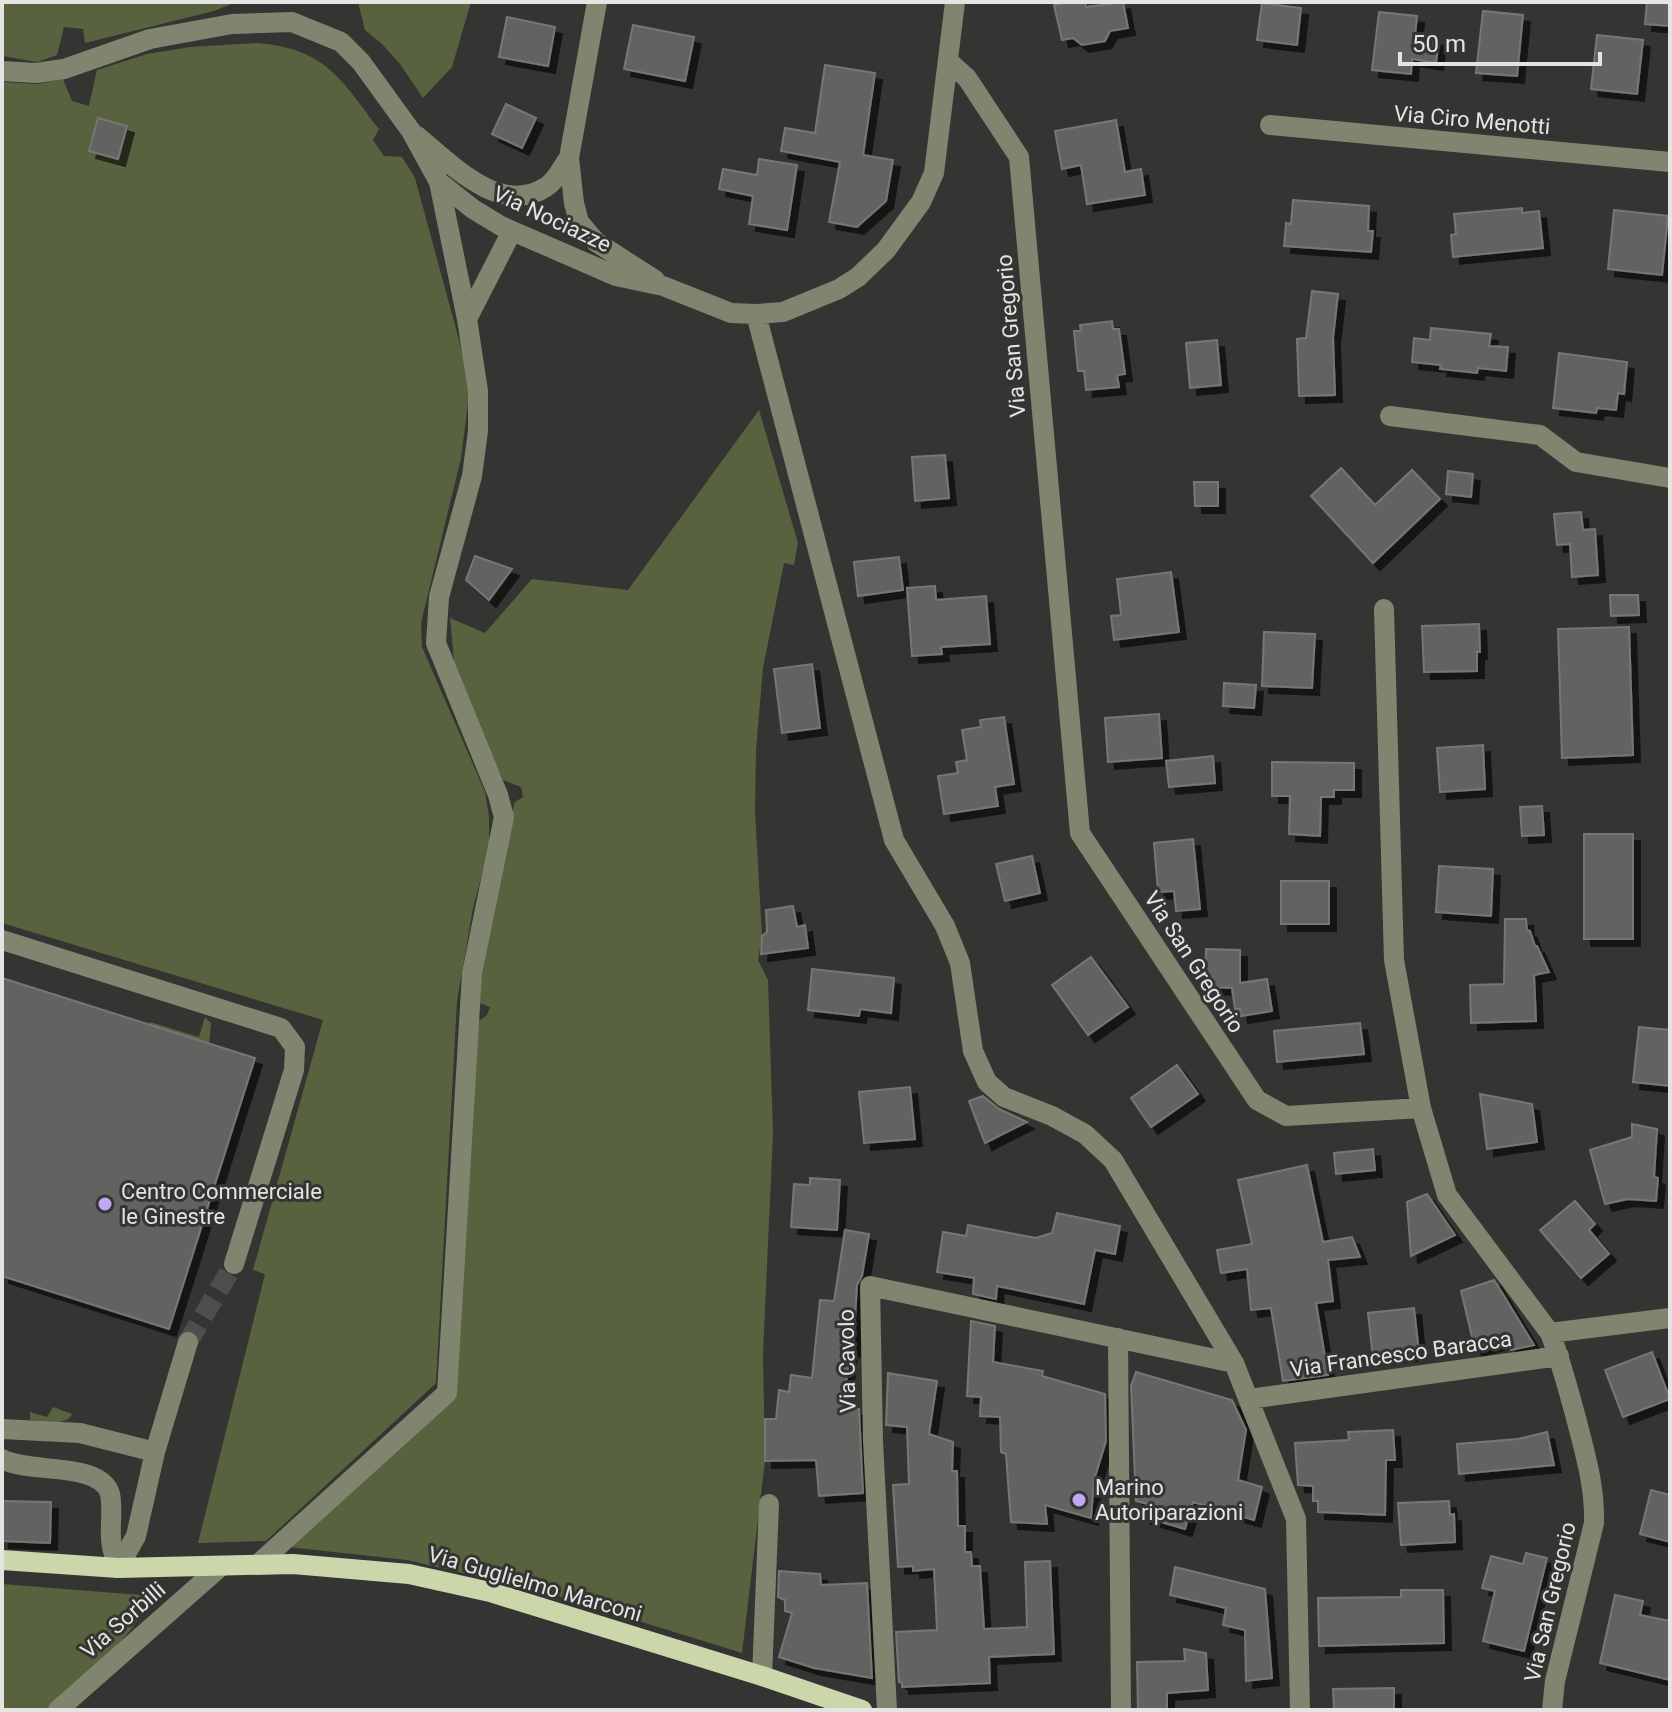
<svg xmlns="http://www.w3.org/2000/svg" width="1672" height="1712" font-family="Roboto,sans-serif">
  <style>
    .green { fill: #59623e }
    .building { fill: #626360; stroke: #767774; stroke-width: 2; filter: url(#shadow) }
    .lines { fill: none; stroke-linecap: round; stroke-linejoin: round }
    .minor-tunnel { stroke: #4e4f4d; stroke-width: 20; stroke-dasharray: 20 10; stroke-linecap: butt }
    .minor { stroke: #808570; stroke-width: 20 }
    .major { stroke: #cbd6aa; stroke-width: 20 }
    .poi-dot { fill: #c1a8f3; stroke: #343533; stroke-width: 3 }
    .labels { text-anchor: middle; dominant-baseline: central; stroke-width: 6; stroke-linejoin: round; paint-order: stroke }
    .street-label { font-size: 22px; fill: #e4e4e2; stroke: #343533 }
    .poi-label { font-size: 22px; fill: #e4e4e2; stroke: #343533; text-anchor: start }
  </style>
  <defs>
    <filter id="shadow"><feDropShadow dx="7" dy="7" stdDeviation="0" flood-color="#0009"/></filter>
  </defs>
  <rect width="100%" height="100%" fill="#343533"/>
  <!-- green -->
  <path class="green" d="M2 2H236L214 11 85 43 83 29 64 27 57 55 37 62 2 56Z
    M358 2H471L452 67 423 98 400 64 382 44 365 30Z
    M256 43C325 48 340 78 379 129L373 140 384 156 402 157 415 178 465 362 470 388 461 458 421 623 422 647 485 792 489 817V848L473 908 457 1001 436 1383 266 1541 198 1543 265 1274 253 1270 323 1020 2 923V82L37 84 63 79 72 101 89 106 97 70 147 54 191 47Z
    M759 410 798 543 794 565 784 563 763 668 756 750 755 812 762 936 758 960 768 980 773 1133 763 1354 765 1461 742 1653 548 1593 407 1560 288 1547 449 1402 479 1021 487 1015 490 1007 480 1003 481 970 510 821 515 802 523 797 521 787 503 780 455 672 450 618 485 633 532 579 628 590Z
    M205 1017 211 1023 209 1044 149 1025 150 1022 199 1037Z
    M53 1407 72 1414C66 1427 44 1421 30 1420V1412L47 1417Z
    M2 1584 140 1595 147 1600C140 1634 73 1685 47 1710H2Z"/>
  <!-- building -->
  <path class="building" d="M1070 2H1085L1086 7 1123 2 1128 28 1110 31 1105 41 1082 45 1073 38 1062 40 1054 5Z
    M1647 2 1670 4V26L1645 24Z
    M1262 3 1301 8 1297 45 1257 40Z
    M1483 11 1523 15 1517 76 1476 73Z
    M1379 12 1417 16 1415 36 1439 39 1436 63 1412 59 1411 74 1372 70Z
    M507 17 555 27 548 66 499 57Z
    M633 25 694 37 685 81 624 69Z
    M1597 35 1643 40 1637 94 1591 89Z
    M825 65 875 73 863 155 893 160 886 201 857 227 829 222 840 162 781 151 785 128 815 133Z
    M506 104 536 118 522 148 492 134Z
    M98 118 127 126 118 159 89 151Z
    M1116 120 1125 172 1141 169 1145 195 1087 204 1081 165 1062 169 1055 131Z
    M759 159 797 165 787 230 749 224 753 196 719 189 723 169 757 175Z
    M1293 200 1369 206 1368 231H1373L1371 252 1284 246 1286 223 1291 224Z
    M1522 208V213L1539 211 1543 248 1453 257 1451 235 1456 234 1454 214Z
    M1614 210 1668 216 1662 275 1608 269Z
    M1312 291 1338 294 1333 338 1335 395 1299 396 1297 339 1306 338Z
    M1112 321 1113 329H1119L1125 374 1117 375 1119 387 1086 390 1084 371H1078L1074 331H1081L1080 325Z
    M1431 328 1491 334 1489 346 1508 347 1506 371 1478 368 1477 373 1440 369 1441 365 1412 362 1414 338 1430 340Z
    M1217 340 1221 385 1190 388 1186 343Z
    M1559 353 1627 362 1624 394 1618 393 1616 410 1597 408 1596 413 1553 408Z
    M945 455 949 498 915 501 912 457Z
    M1341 468 1375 505 1412 470 1440 499 1373 563 1311 496Z
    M1448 471 1473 474 1471 497 1446 494Z
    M1194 482H1218V506H1195Z
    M1581 512 1583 530 1595 529 1598 575 1572 577 1570 544 1557 545 1554 514Z
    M475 556 512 569 489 600 466 580Z
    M899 557 903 590 858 596 854 562Z
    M1171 572 1179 632 1114 640 1111 616 1121 615 1117 579Z
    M935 586 936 600 986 596 990 644 941 647 942 654 912 656 907 588Z
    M1610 595H1638L1639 615 1611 616Z
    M1479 624 1480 652H1477V671L1424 672 1422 626Z
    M1629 627 1633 755 1562 758 1558 629Z
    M1264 632 1315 634 1312 688 1262 686Z
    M812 664 820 728 782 733 774 669Z
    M1224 683 1256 685 1254 708 1223 706Z
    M1159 714 1162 758 1108 762 1105 718Z
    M1004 717 1014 784 995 787 998 806 944 814 938 776 958 773 956 762 967 760 962 730 981 727 980 720Z
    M1483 745 1485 789 1440 792 1437 748Z
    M1213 756 1215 783 1169 787 1166 761Z
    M1272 762 1354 763V790H1334V797H1321L1320 836 1289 834 1290 796H1272Z
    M1542 806 1544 835 1522 836 1520 807Z
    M1584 834H1633V939H1584Z
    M1193 839 1200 909 1176 911 1174 891 1158 892 1154 843Z
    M1032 856 1040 893 1005 901 996 864Z
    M1439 866 1493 869 1491 916 1436 912Z
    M1281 881H1329V924H1281Z
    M793 906 797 927 805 925 808 948 761 954 762 936 767 932 766 910Z
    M1505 919H1526L1527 930 1530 931 1535 946H1537L1549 972 1534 975 1536 1021 1471 1023 1470 985 1504 984Z
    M1206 949 1240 950V983L1267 979 1272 1011 1241 1016 1240 1009H1235L1232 988 1205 987Z
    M1091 957 1128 1007 1088 1035 1052 985Z
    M812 969 894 978 891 1013 860 1009 859 1016 808 1010Z
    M2 978 255 1058 169 1329 2 1276Z
    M1360 1023 1364 1054 1277 1062 1274 1031Z
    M1639 1027 1670 1030V1086L1633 1082Z
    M1177 1065 1198 1094 1151 1127 1131 1098Z
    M910 1087 915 1139 864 1143 859 1092Z
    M1480 1094 1532 1104 1537 1142 1487 1149Z
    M983 1096 999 1109 1027 1122 985 1143 969 1101Z
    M1632 1124 1657 1129 1654 1177 1658 1178 1656 1201 1628 1199 1605 1204 1590 1150 1632 1137Z
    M1373 1149 1375 1170 1336 1174 1334 1153Z
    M1307 1165 1323 1242 1352 1237 1360 1257 1328 1260 1333 1301 1316 1303 1328 1375 1283 1381 1271 1308 1251 1310 1247 1269 1221 1273 1217 1250 1252 1244 1238 1180Z
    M810 1178 840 1180 837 1230 791 1227 794 1184 810 1185Z
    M1427 1194 1455 1235 1411 1256 1407 1202Z
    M1575 1201 1595 1224 1589 1230 1609 1254 1581 1278 1540 1230Z
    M1057 1213 1120 1226 1115 1254 1095 1250 1084 1304 997 1286 996 1299 973 1294 974 1278 937 1272 943 1232 966 1236 968 1225 1036 1238 1052 1233Z
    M845 1230 869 1234 862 1276 857 1285 853 1350H850L843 1409H859L863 1493 819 1496 816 1460 765 1461V1419H776L779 1390 789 1392 791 1375 812 1378 820 1300 834 1301Z
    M1494 1280 1501 1291 1534 1345 1511 1350 1508 1340 1475 1349 1461 1291Z
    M1414 1308 1419 1353 1373 1358 1368 1313Z
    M971 1321 995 1326 993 1362 1043 1371 1042 1376 1105 1394 1106 1441 1094 1480 1091 1518 1045 1505 1047 1524 1011 1522 1006 1454 1001 1452 1000 1417 980 1416 981 1397 967 1396Z
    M1652 1352 1670 1399 1623 1417 1605 1370Z
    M1136 1372 1232 1400 1246 1430 1238 1480 1262 1487 1254 1520 1193 1502 1185 1529 1144 1517 1148 1504 1136 1501 1131 1386Z
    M888 1373 937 1381 929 1434 953 1442 952 1471H957L958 1526H965V1552H971L972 1566H980L984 1629 1027 1627 1025 1562 1050 1561 1054 1654 989 1657 990 1683 902 1687V1683L899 1682 896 1632 937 1630 934 1569 913 1571V1566L898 1567 893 1485 909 1484 907 1427 886 1425Z
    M1393 1430 1395 1460H1386L1385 1515 1318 1512V1501H1313V1486L1298 1485 1295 1443 1349 1440 1348 1432Z
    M1547 1432 1554 1465 1459 1474 1457 1444 1518 1439Z
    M1651 1490 1670 1495V1542L1640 1534Z
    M2 1501 51 1502 50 1543 2 1541Z
    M1449 1501 1450 1515 1454 1514 1455 1542 1401 1545 1398 1503Z
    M1526 1553 1547 1558 1524 1651 1483 1641 1495 1591 1482 1588 1491 1556 1523 1564Z
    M1175 1567 1265 1589 1272 1678 1246 1681 1245 1630 1223 1625 1226 1608 1170 1595Z
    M779 1571 820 1574 821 1585 867 1583 872 1678 814 1668 779 1657 792 1613 785 1611V1600L778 1597Z
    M1401 1590H1443L1444 1643 1319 1646 1318 1598 1401 1597Z
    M1615 1595 1643 1601 1640 1615 1670 1621V1680L1600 1663Z
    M1184 1649 1206 1653 1208 1690 1167 1693V1710H1138L1137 1662 1185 1661Z
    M1394 1688V1710H1334L1333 1689Z"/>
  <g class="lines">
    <!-- minor-tunnel -->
    <path class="minor-tunnel" d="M188 1342 234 1264"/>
    <!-- minor -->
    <path class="minor" d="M597 2 569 158 574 203 579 222 596 242 655 280
      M948 61 967 78 1019 157 1080 833 1257 1100 1286 1116 1421 1108 1447 1195 1550 1333C1561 1361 1568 1389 1576 1418 1585 1453 1595 1486 1594 1523L1555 1681 1552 1710
      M2 71 36 73 64 69 150 39 232 24 292 22 341 42 361 62 411 131 439 182 473 209 501 226 616 276 663 286 731 313 756 314 783 312 839 289 858 277 886 250 921 202 934 173 955 2
      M1270 125 1670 162
      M417 136C450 163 500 217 546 187 556 181 562 167 569 158
      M756 314 894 840 945 926 960 963 973 1051 987 1082 1004 1097 1052 1116 1085 1134 1113 1160 1234 1363 1296 1519 1300 1710
      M467 319 512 231
      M1390 416 1540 435 1576 462 1670 478
      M1384 609 1394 960 1421 1108
      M2 940 281 1028 295 1047 294 1070 234 1264
      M1550 1333 1670 1318
      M1118 1338 1121 1710
      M1249 1399 1559 1356
      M2 1429 80 1433 155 1452
      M2 1459C28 1474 101 1461 110 1494 113 1507 110 1524 111 1538 111 1548 115 1558 118 1568
      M257 1565 447 1393 472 973 504 817 498 795 436 643 439 597 472 476 478 431V391L467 319 439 182
      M118 1568 136 1536 155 1452 188 1342
      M762 1676 769 1504
      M58 1710 220 1567
      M887 1710 873 1441 870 1286 1234 1363"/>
    <!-- major -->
    <path class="major" d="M2 1560 118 1568 293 1564 409 1574 490 1592 762 1676 862 1710"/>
  </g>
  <!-- markers -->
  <g class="poi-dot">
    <circle cx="105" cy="1204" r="8"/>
    <circle cx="1079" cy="1500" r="8"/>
  </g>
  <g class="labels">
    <!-- street labels -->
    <g class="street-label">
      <text transform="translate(1472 120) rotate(5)">Via Ciro Menotti</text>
      <text transform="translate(552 219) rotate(25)">Via Nociazze</text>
      <text transform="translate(1011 336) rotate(-95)">Via San Gregorio</text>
      <text transform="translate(1194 962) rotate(57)">Via San Gregorio</text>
      <text transform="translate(1401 1354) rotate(-8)">Via Francesco Baracca</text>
      <text transform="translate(847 1361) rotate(-91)">Via Cavolo</text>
      <text transform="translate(535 1584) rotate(16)">Via Guglielmo Marconi</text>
      <text transform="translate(1550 1602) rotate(-77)">Via San Gregorio</text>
      <text transform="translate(123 1620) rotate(-41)">Via Sorbilli</text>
    </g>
    <!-- poi labels -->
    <g class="poi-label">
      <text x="121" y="1191">Centro Commerciale<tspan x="121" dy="25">le Ginestre</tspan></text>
      <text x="1095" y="1487">Marino<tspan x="1095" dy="25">Autoriparazioni</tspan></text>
    </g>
  </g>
  <!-- border -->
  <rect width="1672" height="1712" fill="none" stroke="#e4e4e2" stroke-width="8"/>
  <!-- scale -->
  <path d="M1400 52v12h200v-12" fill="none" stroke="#e4e4e2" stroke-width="4"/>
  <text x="1412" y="52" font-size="24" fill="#e4e4e2" stroke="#343533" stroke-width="6" paint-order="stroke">50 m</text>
</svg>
